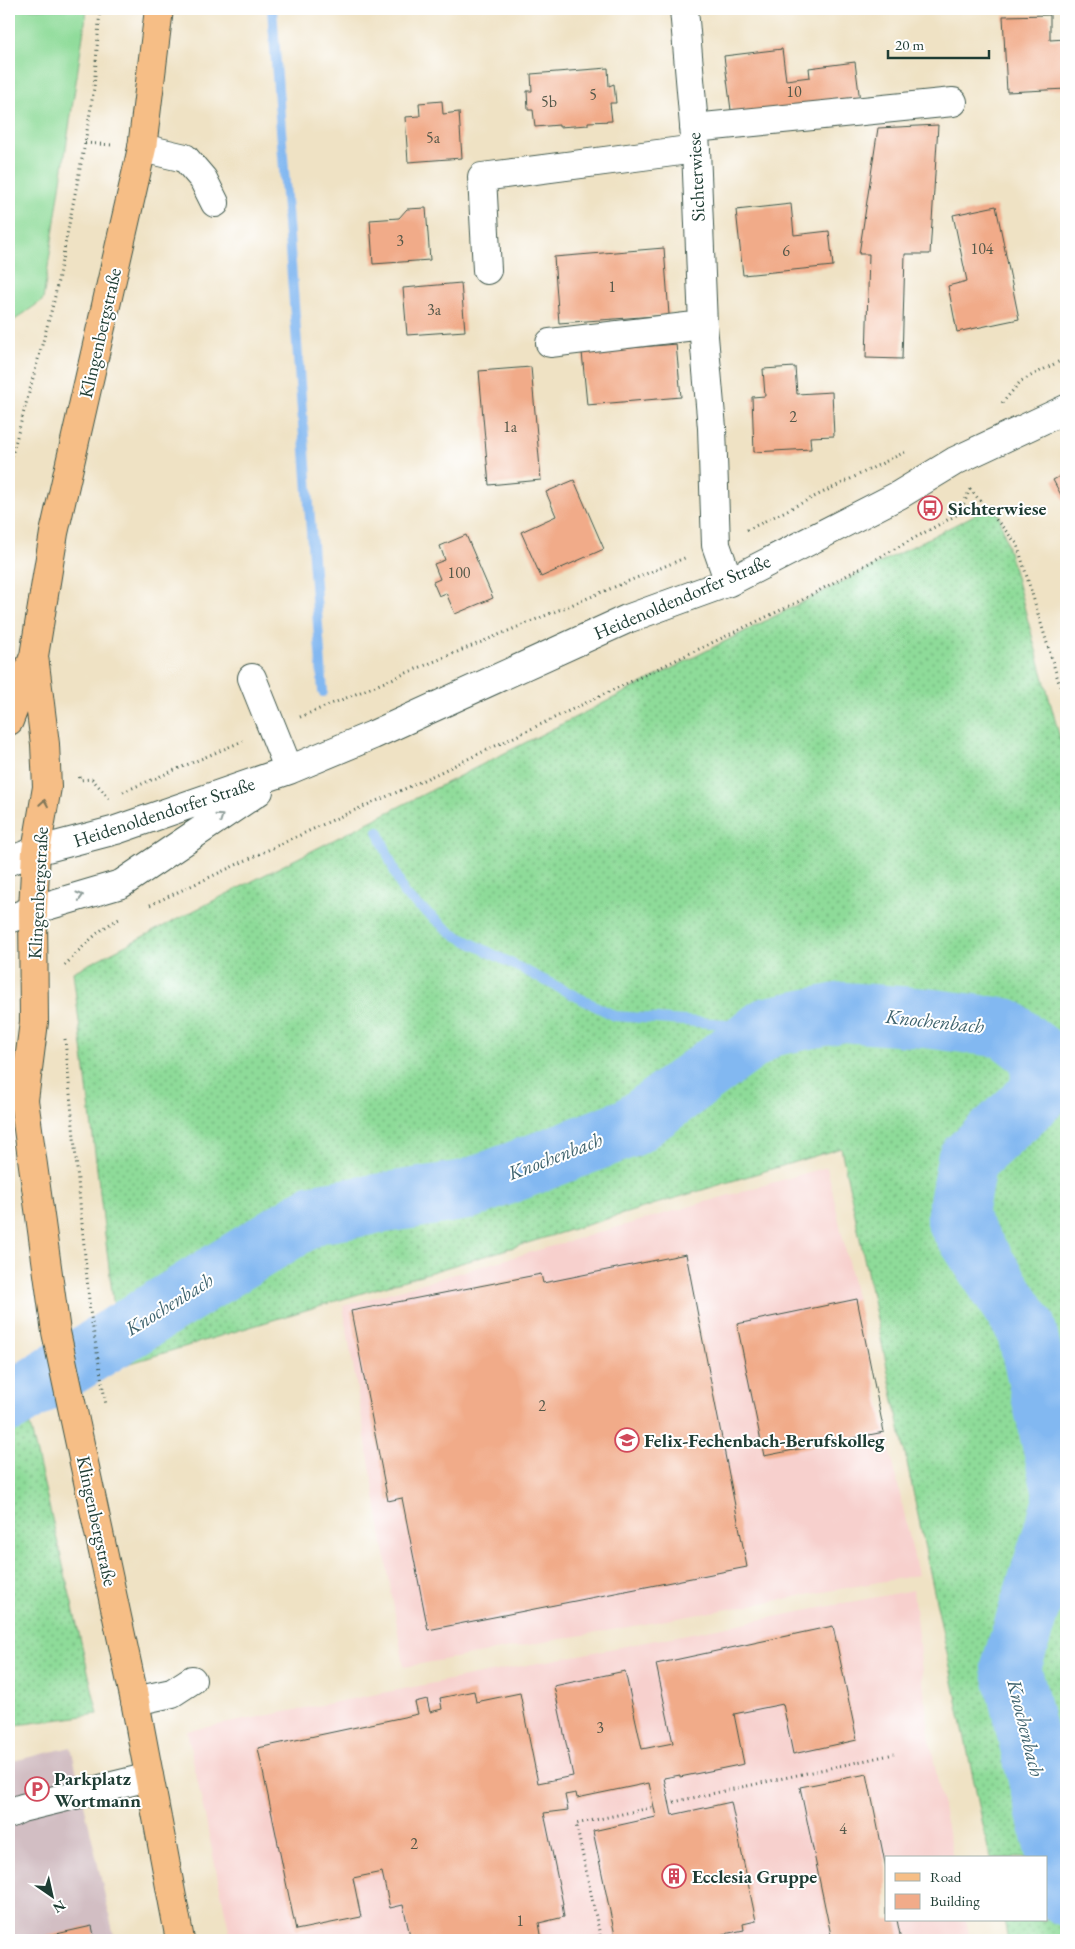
<svg xmlns="http://www.w3.org/2000/svg" width="1075" height="1949" font-family="'EB Garamond',serif">
  <style>
    .built { fill: #f7d0cd }
    .industrial { fill: #d2bec3 }
    .grass { fill: url(#grass-dots); stroke: #568c66 }
    .pitch { fill: #8edb99; stroke: #568c66 }
    .lines { fill: none; stroke-linecap: round; stroke-linejoin: round }
    .stream { stroke: #82b8f1; stroke-width: 10 }
    .river { stroke: #82b8f1; stroke-width: 60 }
    .building { fill: #f1ab89 }
    .minor-casing { stroke: #3e564a; stroke-width: 30 }
    .major-casing { stroke: #3e564a; stroke-width: 30 }
    .path { stroke: #3e564a; stroke-width: 3; stroke-dasharray: 1 4; stroke-linecap: butt }
    .minor { stroke: #fff; stroke-width: 28 }
    .major { stroke: #f6be86; stroke-width: 28 }
    .oneway { stroke: #807759 }
    .oneway2 { stroke: #8f9e9a }
    .labels { text-anchor: middle; dominant-baseline: central; stroke-width: 4; stroke-linejoin: round; paint-order: stroke }
    .number-label { font-size: 16px; fill: #545849 }
    .street-label { font-size: 19px; fill: #1f3d34; stroke: #fff }
    .poi-label { font-size: 19px; font-weight: bold; fill: #1f3d34; stroke: #fff; text-anchor: start }
    .water-label { font-size: 20px; font-style: italic; fill: #3d626d; stroke: #fff }
  </style>
  <defs>
    <pattern id="grass-dots" width="8" height="8" patternUnits="userSpaceOnUse" patternTransform="scale(1.25)"><rect width="8" height="8" fill="#8edb99"/><path d="M2 2h.1M6 6h.1" fill="none" stroke="#73b37e" stroke-width="1.8" stroke-linecap="round"/></pattern>
  </defs>
  <rect width="100%" height="100%" fill="#fff"/>
  <filter id="ink" filterUnits="userSpaceOnUse"><feTurbulence type="fractalNoise" baseFrequency=".02" numOctaves="2"/><feDisplacementMap in="SourceGraphic" scale="10" xChannelSelector="R" yChannelSelector="G"/><feConvolveMatrix kernelMatrix="1 2 1 2 8 2 1 2 1" color-interpolation-filters="sRGB"/></filter>
  <filter id="wash" filterUnits="userSpaceOnUse"><feTurbulence type="fractalNoise" baseFrequency=".0096" numOctaves="4" result="noise"/><feDisplacementMap in="SourceGraphic" scale="20" xChannelSelector="R" yChannelSelector="G"/><feGaussianBlur stdDeviation="1.12" result="paint"/><feColorMatrix in="noise" values="0 0 0 0 0 0 0 0 0 0 0 0 0 0 0 0 0 1.4 0 .05"/><feComposite in="paint" operator="in"/></filter>
  <g filter="url(#wash)">
    <rect width="100%" height="100%" fill="#efe2c4"/>
    <!-- built -->
    <path class="built" d="M827 1167 918 1575 404 1667 343 1306Z
      M913 1590 929 1736 953 1858H886V1920H966L970 1940H231L187 1731Z"/>
    <!-- industrial -->
    <path class="industrial" d="M71 1747 115 1940H9V1762Z"/>
    <!-- grass -->
    <path class="grass" d="M996 504 1066 760V1940H1008L1004 1920H1046V1858H990L841 1148 121 1366 73 972Z
      M9 1336 98 1714 9 1726Z"/>
    <!-- pitch -->
    <path class="pitch" d="M9 9H87L43 300 9 324Z"/>
    <g class="lines">
      <!-- stream -->
      <path class="stream" d="M272 9 323 692
        M378 831 404 894 453 934 615 1016 768 1027"/>
      <!-- river -->
      <path class="river" d="M9 1403 314 1214 466 1190 631 1127 768 1027 843 1012 926 1018 1005 1028 1040 1055 1041 1092 967 1160 956 1219 1026 1328 1064 1498 1011 1667 1066 1896"/>
    </g>
    <g id="blocks">
      <!-- building -->
      <path class="building" d="M1050 15V40L1066 39V89L1007 92 1003 16Z
        M782 49 786 80 810 77 809 68 855 62 860 101 732 118 724 56Z
        M608 68 609 86 614 84 616 103H610L612 121 588 122V125L574 126 559 127V125L535 127 533 110H528L527 91H532L531 74Z
        M442 101 443 114 459 112 462 158 408 162 405 117 420 116 419 103Z
        M938 125 930 254H905L902 359 866 358 869 254H859L878 128Z
        M791 204 794 235 829 231 833 266 743 275 736 210Z
        M996 206 1019 319 957 332 948 286 967 281 953 215Z
        M426 208 430 260 373 264 370 220 399 218 407 209Z
        M664 248 669 315 559 323 554 257Z
        M461 283 465 331 407 335 403 288Z
        M676 344 681 397 587 405 582 352Z
        M531 367 541 480 489 485 479 371Z
        M795 367 797 394 832 392 834 436 810 437 811 449 754 452 752 397 765 396 763 369Z
        M1066 473V504L1053 480Z
        M574 480 604 549 541 577 521 532 556 516 546 492Z
        M466 535 493 598 455 614 446 593 439 596 433 582 440 579 434 564 445 560 440 546Z
        M686 1254 747 1567 428 1630 402 1498 388 1501 351 1311 541 1274 543 1283Z
        M857 1299 884 1432 764 1456 737 1324Z
        M833 1626 857 1740 793 1754 783 1704 734 1714 744 1764 680 1777V1775L664 1778 672 1815 731 1802 756 1921 743 1924 744 1930 704 1938 705 1940H616L593 1831 656 1817 649 1783 577 1798 576 1793 565 1795 568 1810 544 1813 563 1904H562L564 1917 539 1923 542 1940H411L403 1905 390 1908 382 1872 353 1878 361 1917 296 1930 258 1748 418 1714 415 1702 427 1699 430 1712 442 1709 440 1698 474 1691 476 1702 520 1693 538 1783 573 1776 554 1686 625 1671 642 1749 673 1743 656 1664Z
        M867 1774 886 1868V1920H897L901 1940H832L800 1787Z
        M92 1926 95 1940H34V1939Z"/>
    </g>
  </g>
  <g filter="url(#ink)">
    <use href="#blocks" fill-opacity="0" stroke="#3e564a" stroke-width="1"/>
    <g class="lines">
      <!-- minor casing -->
      <g class="minor-casing">
        <path id="minor" d="M684 9 696 149 703 325 712 428 716 545 729 582
          M694 128 953 102
          M142 148 185 158 203 179 215 203
          M487 270 482 177 696 149
          M550 343 703 325
          M252 678 289 770
          M9 861 36 851 116 830 289 770 373 735 627 619 729 582 899 495 955 461 1066 409
          M9 919 33 910 121 884 259 791
          M135 1701 172 1693 192 1680
          M9 1814 22 1808 149 1777"/>
      </g>
      <!-- major casing -->
      <g class="major-casing">
        <path id="major" d="M34 656 45 744 47 787 36 851 33 910 34 1022 24 1100 56 1332 135 1701 180 1940
          M9 721 34 656 54 533 142 148 159 9"/>
      </g>
      <!-- path -->
      <path class="path" d="M85 143 112 145
        M1002 403 1021 381 1066 358
        M9 466 54 301 85 143 94 88 100 9
        M970 489 1017 544 1066 706
        M747 530 907 451
        M300 717 687 557
        M79 777 80 780 92 779 109 798
        M123 792 243 741
        M150 905 339 817 409 787 802 600 960 513 970 489
        M65 965C81 949 98 929 119 919
        M65 1039 90 1311 106 1405
        M669 1803 894 1754
        M601 1940 576 1824 654 1807"/>
      <!-- minor -->
      <use href="#minor" class="minor"/>
      <!-- major -->
      <use href="#major" class="major"/>
    </g>
    <!-- one-way arrows -->
    <defs><path id="oneway-chevron" d="M-2-3.5L2.5 0L-2 3.5" fill="none" stroke-width="1.6" stroke-linecap="round" stroke-linejoin="round" transform="scale(1.25)"/></defs>
    <use class="oneway" href="#oneway-chevron" transform="translate(44 803) rotate(-81)"/>
    <g class="oneway2">
      <use href="#oneway-chevron" transform="translate(220 817) rotate(-34)"/>
      <use href="#oneway-chevron" transform="translate(80 896) rotate(-16)"/>
    </g>
  </g>
  <!-- icons -->
  <defs>
    <g id="bus-ring" transform="scale(1.25)"><circle r="9.5" fill="#fff" stroke="#d1495b" stroke-width="1.5"/><path d="M-5-6H5V4H4V6H2V4H-2V6H-4V4H-5ZM-3.5-4V0h7V-4ZM-3.5 1.2v1.5H-2V1.2ZM2 1.2v1.5H3.5V1.2Z" fill="#d1495b"/></g>
    <g id="university-ring" transform="scale(1.25)"><circle r="9.5" fill="#fff" stroke="#d1495b" stroke-width="1.5"/><path d="M0-5L7-2L0 1L-7-2ZM-4 1L0 2.5L4 1V4Q0 6-4 4Z" fill="#d1495b"/></g>
    <g id="parking-ring" transform="scale(1.25)"><circle r="9.5" fill="#fff" stroke="#d1495b" stroke-width="1.5"/><path d="M-3.5-5.5H1a3.5 3.5 0 0 1 0 7H-1V5.5H-3.5ZM-1-3.4V-.6H.8a1.4 1.4 0 0 0 0-2.8Z" fill="#d1495b"/></g>
    <g id="building-ring" transform="scale(1.25)"><circle r="9.5" fill="#fff" stroke="#d1495b" stroke-width="1.5"/><path d="M-4-6H4V6H1V3H-1V6H-4ZM-2.5-4.3h1.7v1.8h-1.7ZM.8-4.3h1.7v1.8H.8ZM-2.5-1h1.7V.8h-1.7ZM.8-1h1.7V.8H.8Z" fill="#d1495b"/></g>
  </defs>
  <g fill-rule="evenodd">
    <use href="#bus-ring" x="930" y="508"/>
    <use href="#university-ring" x="627" y="1440"/>
    <use href="#parking-ring" x="37" y="1789"/>
    <use href="#building-ring" x="674" y="1876"/>
  </g>
  <g class="labels">
    <!-- number labels -->
    <g class="number-label">
      <text x="794" y="91">10</text>
      <text x="593" y="94">5</text>
      <text x="549" y="101">5b</text>
      <text x="433" y="137">5a</text>
      <text x="400" y="240">3</text>
      <text x="982" y="248">104</text>
      <text x="786" y="250">6</text>
      <text x="612" y="286">1</text>
      <text x="434" y="309">3a</text>
      <text x="793" y="416">2</text>
      <text x="510" y="426">1a</text>
      <text x="459" y="572">100</text>
      <text x="542" y="1405">2</text>
      <text x="600" y="1727">3</text>
      <text x="843" y="1828">4</text>
      <text x="414" y="1843">2</text>
      <text x="520" y="1920">1</text>
    </g>
    <!-- street labels -->
    <g class="street-label">
      <text transform="translate(696 177) rotate(-93)">Sichterwiese</text>
      <text transform="translate(100 333) rotate(-77)">Klingenbergstraße</text>
      <text transform="translate(682 597) rotate(-23)">Heidenoldendorfer Straße</text>
      <text transform="translate(164 812) rotate(-18)">Heidenoldendorfer Straße</text>
      <text transform="translate(38 893) rotate(-87)">Klingenbergstraße</text>
      <text transform="translate(97 1521) rotate(78)">Klingenbergstraße</text>
    </g>
    <!-- poi labels -->
    <g class="poi-label">
      <text x="948" y="508">Sichterwiese</text>
      <text x="644" y="1440">Felix-Fechenbach-Berufskolleg</text>
      <text x="54" y="1778">Parkplatz<tspan x="54" dy="22">Wortmann</tspan></text>
      <text x="692" y="1876">Ecclesia Gruppe</text>
    </g>
    <!-- water labels -->
    <g class="water-label">
      <text transform="translate(935 1021) rotate(6)">Knochenbach</text>
      <text transform="translate(555 1156) rotate(-21)">Knochenbach</text>
      <text transform="translate(169 1304) rotate(-32)">Knochenbach</text>
      <text transform="translate(1026 1728) rotate(76)">Knochenbach</text>
    </g>
  </g>
  <!-- margin -->
  <rect width="1075" height="1949" fill="none" stroke="#fff" stroke-width="30"/>
  <!-- legend -->
  <rect x="885" y="1856" width="162" height="65" fill="#ffffff" stroke="#a5b1ae"/>
  <rect x="895" y="1873" width="25" height="8" fill="#f6be86" stroke="#a5b1ae"/>
  <text x="930" y="1882" font-size="15" fill="#1f3d34">Road</text>
  <rect x="895" y="1894" width="25" height="15" fill="#f1ab89" stroke="#a5b1ae"/>
  <text x="930" y="1906" font-size="15" fill="#1f3d34">Building</text>
  <!-- north arrow -->
  <g transform="translate(52 1896) rotate(146)" stroke="#ffffff" stroke-width="4" paint-order="stroke">
  <path d="M0-4L9 19L0 12L-9 19Z" fill="#1f3d34"/>
  <text y="-8" font-size="14" font-weight="bold" text-anchor="middle" fill="#1f3d34">N</text>
  </g>
  <!-- scale -->
  <path d="M888 50v8h101v-8" fill="none" stroke="#1f3d34" stroke-width="2.5"/>
  <text x="895" y="50" font-size="15" fill="#1f3d34" stroke="#ffffff" stroke-width="4" paint-order="stroke">20 m</text>
</svg>
